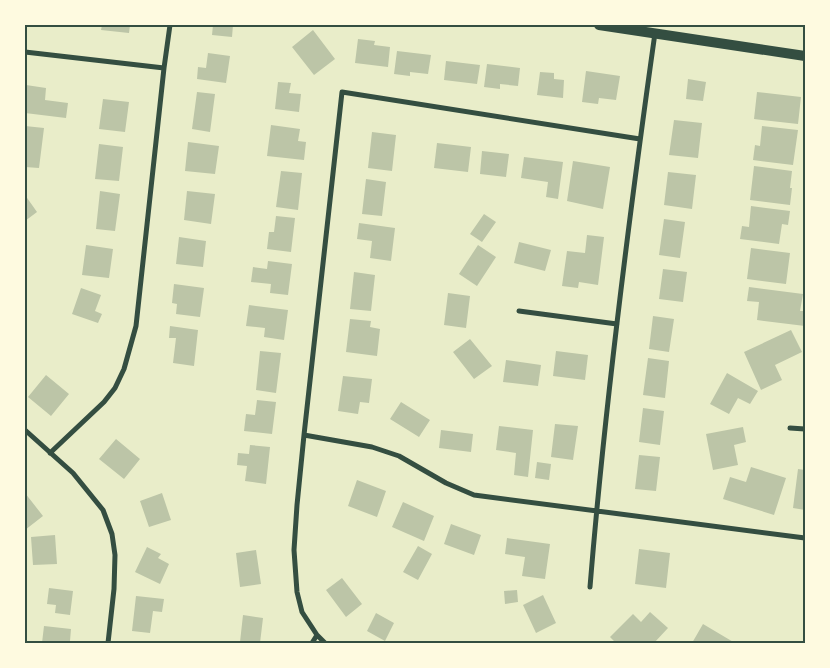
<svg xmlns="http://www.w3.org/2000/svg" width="830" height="668" font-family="Ubuntu,sans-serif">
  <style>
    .building { fill: #bcc5a7 }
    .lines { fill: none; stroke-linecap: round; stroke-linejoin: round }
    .minor { stroke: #344e41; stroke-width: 5 }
    .secondary { stroke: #344e41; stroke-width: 10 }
    .neatline { fill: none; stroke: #344e41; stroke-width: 2 }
  </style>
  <rect width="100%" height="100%" fill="#e9edc9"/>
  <!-- building -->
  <path class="building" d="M102 25H130L129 33 101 30Z
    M213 25H233L232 37 212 35Z
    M313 30 335 59 314 75 292 47Z
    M358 39 375 41 374 45 390 47 388 67 355 63Z
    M397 51 431 55 428 74 410 72V76L394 74Z
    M208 53 230 56 226 83 197 79 198 67 206 68Z
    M446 61 480 65 477 84 444 80Z
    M487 64 520 68 518 86 500 84V89L484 87Z
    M586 71 620 76 616 100 599 98 598 104 582 102Z
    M540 72 554 73V79L564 80 563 98 537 95Z
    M688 79 706 82 703 101 686 99Z
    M278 82 291 83 289 93 301 94 299 112 275 109Z
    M26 85 46 88 45 100 68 103 66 118 25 113Z
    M197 92 215 94 210 132 192 129Z
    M757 92 801 97 798 124 754 119Z
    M103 99 129 102 125 132 99 129Z
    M674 120 702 123 698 158 669 155Z
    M271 125 300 129 298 141 306 142 304 160 267 156Z
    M25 126 44 128 39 168 25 167Z
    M762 126 798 130 793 165 753 160 755 145 760 146Z
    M372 132 396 135 392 171 368 168Z
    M188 142 219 146 215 174 185 171Z
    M437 143 471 147 468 172 434 168Z
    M99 144 123 147 119 181 95 179Z
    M482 151 509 154 506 177 480 174Z
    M524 157 563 162 558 199 546 197 548 182 521 178Z
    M573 161 610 167 603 209 567 201Z
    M754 166 792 171 790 188H792L790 205 750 200Z
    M281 171 302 173 298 210 276 207Z
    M668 172 696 175 692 209 664 205Z
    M366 179 386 182 382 216 362 214Z
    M100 191 120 194 115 231 96 229Z
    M187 191 215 194 211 224 184 220Z
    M25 195 37 212 25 221Z
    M751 206 790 211 788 225 782 224 779 244 740 239 742 226 749 227Z
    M484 214 496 222 482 242 470 234Z
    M276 216 295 218 291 252 267 249 269 232H274Z
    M664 219 685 222 680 258 659 255Z
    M359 223 395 228 391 261 370 258 372 241 357 239Z
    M587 235 604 237 598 285 579 282 578 288 562 286 567 251 585 253Z
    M179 237 206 241 203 267 176 264Z
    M519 242 551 250 545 271 514 263Z
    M86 245 113 249 109 278 82 275Z
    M478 245 496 257 477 286 459 274Z
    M751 248 790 253 786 284 747 279Z
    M268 261 292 264 288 295 270 293 271 284 251 282 253 267 267 269Z
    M663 269 687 272 683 302 659 299Z
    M354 272 375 275 371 311 350 309Z
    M174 284 204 288 200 317 176 314 177 304 172 303Z
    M749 287 803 294 800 311H805V326L757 320 759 302 747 301Z
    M81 288 101 295 95 311 102 314 98 323 72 314Z
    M448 293 470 296 466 328 444 325Z
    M249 305 288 310 284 340 264 337 265 328 246 326Z
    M653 316 674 319 669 352 649 349Z
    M350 319 371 321 370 327 380 329 377 356 346 352Z
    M170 326 198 330 194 366 173 363 176 338H169Z
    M791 330 802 352 775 365 782 380 761 390 744 352Z
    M470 339 492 366 474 379 453 352Z
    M260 351 281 353 276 393 256 390Z
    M556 351 588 355 585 380 553 376Z
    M648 358 669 361 665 398 643 395Z
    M506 360 541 365 538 386 503 382Z
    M727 373 758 391 750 404 738 398 729 414 710 404Z
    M46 375 69 394 51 416 28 397Z
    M343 376 372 379 369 403 360 402 358 414 338 411Z
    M257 400 276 402 272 434 244 431 246 414 255 415Z
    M401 402 430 420 419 437 390 419Z
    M643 408 664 411 660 445 639 442Z
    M555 424 578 426 573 460 551 457Z
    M499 426 533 430 528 477 514 475 516 453 496 450Z
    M743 427 746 442 734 445 738 465 713 470 706 434Z
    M441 430 473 434 471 452 439 448Z
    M116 439 140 459 124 479 99 459Z
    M250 445 270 447 266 484 245 481 247 466 237 465 238 453 249 454Z
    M639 455 660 457 656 491 635 489Z
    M537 462 551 464 549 480 535 478Z
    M751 467 786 478 774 515 723 499 730 477 746 482Z
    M798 469 805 470V510L793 508Z
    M357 480 386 491 377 517 348 506Z
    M25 493 43 516 25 530Z
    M162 493 171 520 149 527 140 501Z
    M403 502 434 516 424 541 392 527Z
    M451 524 481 535 474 555 444 544Z
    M55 535 57 564 33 565 31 537Z
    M507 538 550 544 545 579 522 576 525 557 505 554Z
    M418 546 432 554 418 580 403 572Z
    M147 547 161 554 158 558 169 564 160 584 135 572Z
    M639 549 670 553 666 588 635 584Z
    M256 550 261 584 240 587 236 553Z
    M342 578 362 604 346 617 326 590Z
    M49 588 73 591 70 615 55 613 56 605 47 604Z
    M517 590 518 602 505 604 504 591Z
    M543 595 556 623 536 633 523 605Z
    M136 596 164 599 162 612 153 611 150 633 132 631Z
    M650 612 668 628 654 643H616L610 637 633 614 641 622Z
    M376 613 394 623 385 641 367 631Z
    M243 615 263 618 260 643 240 642Z
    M703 624 735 643H692Z
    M44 626 71 629 70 641H62V643H42Z"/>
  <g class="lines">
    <!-- minor -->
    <path class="minor" d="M25 52 164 68
      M519 311 617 324
      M790 428 805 429
      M25 430 73 473 103 510 112 534 115 555 114 589 108 643
      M304 435 372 447 399 456 446 483 474 495 805 538
      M50 453 104 402 115 388 124 369 136 326 164 68 170 25
      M590 587C605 402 629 217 655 33
      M312 643 317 635
      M325 643 317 635 302 612 297 592 294 550 297 505 304 435 342 92 640 139"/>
    <!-- secondary -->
    <path class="secondary" d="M599 25 805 56"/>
  </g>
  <!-- border -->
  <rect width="830" height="668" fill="none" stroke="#fefae0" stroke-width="52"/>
  <rect x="26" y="26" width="778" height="616" class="neatline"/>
</svg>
